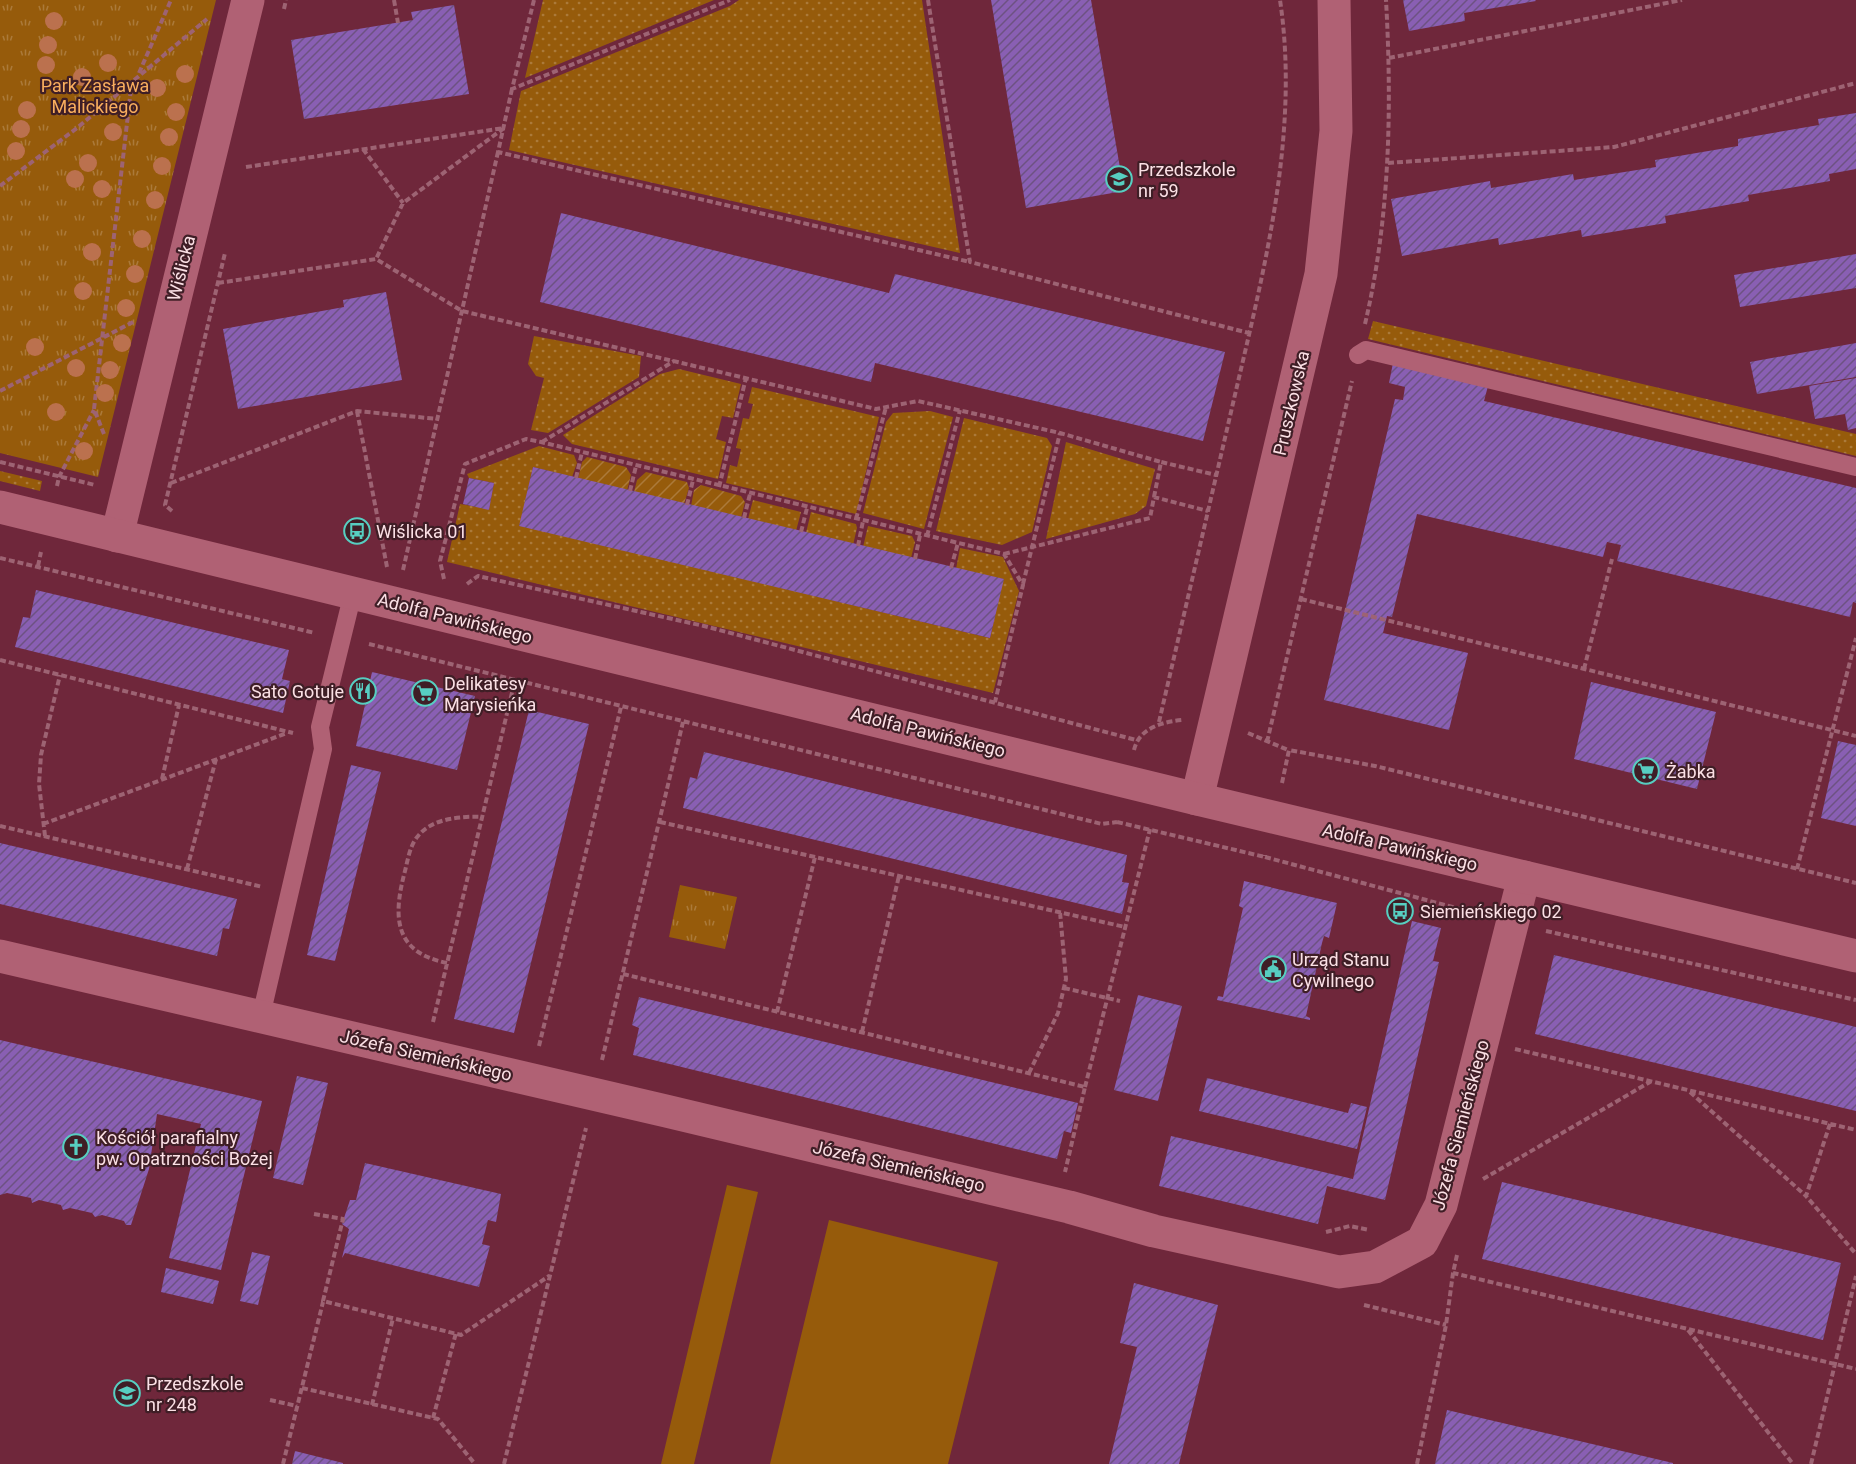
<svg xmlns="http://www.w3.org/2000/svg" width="1856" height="1464" font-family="Roboto,sans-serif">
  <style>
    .grass { fill: url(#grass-dots) }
    .park { fill: url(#park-tufts) }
    .garden { fill: url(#garden-furrows) }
    .pitch { fill: #965b0b }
    .building { fill: url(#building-hatch) }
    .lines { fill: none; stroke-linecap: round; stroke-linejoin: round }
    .path { stroke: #9d6373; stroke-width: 4; stroke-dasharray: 6 3; stroke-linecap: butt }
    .service { stroke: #b06174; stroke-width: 18 }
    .minor { stroke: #b06174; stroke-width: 33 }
    .tertiary { stroke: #b06174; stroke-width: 33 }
    .tree { fill: #bb714e }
    .labels { text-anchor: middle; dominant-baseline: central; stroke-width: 4.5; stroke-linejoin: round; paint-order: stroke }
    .park-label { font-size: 18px; fill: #f9ae5e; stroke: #3f1e26 }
    .poi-label { font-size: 18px; fill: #fbe0e5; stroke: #3f1e26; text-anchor: start }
    .street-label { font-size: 18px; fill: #fbe0e5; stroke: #3f1e26 }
  </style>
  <defs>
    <pattern id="grass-dots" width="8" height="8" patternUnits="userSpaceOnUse" patternTransform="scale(1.5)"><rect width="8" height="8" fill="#965b0b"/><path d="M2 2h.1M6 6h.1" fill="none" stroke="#ab7a3a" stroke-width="1.8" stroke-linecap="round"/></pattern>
    <pattern id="park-tufts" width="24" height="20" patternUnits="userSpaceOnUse" patternTransform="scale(1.5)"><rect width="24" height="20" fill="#965b0b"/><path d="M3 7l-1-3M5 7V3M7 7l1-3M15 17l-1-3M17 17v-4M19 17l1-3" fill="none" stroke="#ab7a3a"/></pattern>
    <pattern id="garden-furrows" width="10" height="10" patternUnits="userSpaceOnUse" patternTransform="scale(1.5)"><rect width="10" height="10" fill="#965b0b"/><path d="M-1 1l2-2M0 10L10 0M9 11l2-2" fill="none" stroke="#ab7a3a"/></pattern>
    <pattern id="building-hatch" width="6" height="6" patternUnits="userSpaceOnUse" patternTransform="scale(1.5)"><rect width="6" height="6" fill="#895fb3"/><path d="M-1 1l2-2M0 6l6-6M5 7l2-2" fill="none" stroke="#6d5282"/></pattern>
  </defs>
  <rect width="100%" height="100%" fill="#6f273b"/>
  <!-- grass -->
  <path class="grass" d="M543 0H714L525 78Z
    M739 0H922L960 253 509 150 521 91 730 6Z
    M1373 321 1856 434V456L1368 339Z
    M534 336 641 356 639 377 548 433 531 430 544 378 536 376 528 364Z
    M679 369 741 384 733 418 722 416 716 439 726 442 718 479 572 444 563 435 660 374Z
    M752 387 879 417 856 514 726 483 730 465 737 467 741 449 736 448 743 418 749 419 753 404 748 403Z
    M930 411 953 417 924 529 863 513 886 422 893 413Z
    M964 418 1047 438 1052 446 1032 532 1002 545 936 531Z
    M1066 442 1155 469 1146 506 1135 514 1046 539Z
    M539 446 574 455 577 463 572 477 533 467 520 525 952 629 990 638 1003 579 956 569 960 548 1003 557 1019 591 993 693 447 562 460 504 489 509 494 483 469 478 467 474Z
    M0 471 42 481 40 491 0 481Z
    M753 500 801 512 796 531 748 519Z
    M811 512 856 524 857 528 853 545 806 533Z
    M868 526 912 536 915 542 911 558 863 547Z"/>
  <!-- park -->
  <path class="park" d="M0 0H216L98 477 0 453Z
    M680 885 737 897 725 949 669 937Z"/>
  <!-- garden -->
  <path class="garden" d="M587 457 626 467 631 475 627 491 578 479 582 462Z
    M646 472 687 482 689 488 684 504 634 492 637 480Z
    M701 485 741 496 745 502 741 518 691 506 694 490Z"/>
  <!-- pitch -->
  <path class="pitch" d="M727 1185 758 1192 694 1464H661Z
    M829 1220 998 1262 948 1464H770Z"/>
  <!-- building -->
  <path class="building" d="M991 0H1091L1124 191 1026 208Z
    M1403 0H1535L1536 1 1464 13 1465 21 1409 31Z
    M454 5 469 94 304 119 291 40 413 20 411 12Z
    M1856 113V169L1829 174 1830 181 1748 195 1749 201 1665 216 1666 223 1582 237 1581 230 1499 245 1498 238 1402 256 1391 199 1490 181 1491 188 1573 174 1574 180 1656 167 1655 160 1738 146V139L1819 125 1818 119Z
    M561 213 889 293 895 274 1225 352 1203 441 875 363 871 382 540 302Z
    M1856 254V288L1740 307 1734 275Z
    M386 292 402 380 238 409 223 329 344 307 343 300Z
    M1856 343V377L1757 394 1750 362Z
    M1393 363 1488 386 1484 401 1856 488V603L1853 602 1850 617 1617 561 1621 545 1607 542 1603 557 1417 514 1392 617 1387 616 1383 633 1468 653 1449 730 1324 700 1395 399 1403 400 1405 387 1389 383Z
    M1856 378V428L1848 430 1845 414 1815 419 1809 386Z
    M533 467 1004 579 990 638 519 526Z
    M469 478 494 483 489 510 463 504Z
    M36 590 289 650 282 679 290 681 283 713 15 647 23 617 30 618Z
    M372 672 475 696 457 770 356 746Z
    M1591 682 1716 712 1697 789 1574 759Z
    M529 710 589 724 514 1033 454 1019Z
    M1838 741 1856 745V826L1821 818Z
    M704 752 1127 855 1122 882 1129 883 1122 914 683 808 690 777 697 779Z
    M351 765 381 772 335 961 307 955Z
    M0 843 237 899 229 929 223 928 217 956 0 904Z
    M1244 881 1337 903 1329 938 1324 936 1322 943 1306 1016 1310 1018V1020L1217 1000 1218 996 1223 997 1243 908 1239 906Z
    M1412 921 1441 928 1433 961 1439 962 1385 1200 1327 1186 1318 1224 1159 1186 1171 1136 1353 1179Z
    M1554 955 1856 1027V1111L1535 1034Z
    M1138 995 1182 1006 1158 1101 1114 1090Z
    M639 997 1078 1103 1071 1133 1064 1131 1057 1159 633 1055 639 1028 632 1025Z
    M0 1040 262 1101 221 1270 169 1258 201 1124 157 1114 149 1169 131 1225H126L124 1221 102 1215 95 1217 92 1213 70 1208 63 1210 61 1205 39 1200 32 1203 31 1198 7 1193 0 1195Z
    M297 1076 328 1083 303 1185 273 1178Z
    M1207 1078 1348 1113 1351 1103 1367 1107 1357 1149 1199 1111Z
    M365 1163 501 1194 496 1222 488 1220 482 1244 490 1246 479 1287 345 1253 342 1258 349 1229 342 1224 350 1200H356Z
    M1502 1182 1841 1263 1823 1340 1482 1259Z
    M252 1252 270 1256 258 1305 240 1301Z
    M166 1268 219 1281 213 1304 161 1292Z
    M1134 1283 1218 1305 1179 1464H1109L1137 1347 1120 1343Z
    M1447 1410 1673 1463V1464H1435Z
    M295 1451 343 1463V1464H292Z"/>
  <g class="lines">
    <!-- path -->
    <path class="path" d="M394 0 398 23
      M534 0 512 89 730 0
      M928 0 970 262 1249 333
      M284 9 286 0
      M1389 58 1682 0
      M139 73 171 0
      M512 89 498 152 970 262
      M363 149 403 203
      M1388 163 1614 147 1856 83
      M246 167 504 128 403 203 376 259
      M0 186 77 128 207 19
      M218 283 376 259 462 311 876 409 918 401 1060 433 1161 462
      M1365 324C1390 218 1392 108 1386 0
      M0 391 135 321
      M357 411 387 567
      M104 434 94 409 132 80
      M542 442 674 361
      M0 462 95 485
      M576 478 582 452
      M171 483 357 411 438 419
      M57 486 59 477 94 410
      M719 487 746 378
      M630 491 636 466
      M1154 497 1161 462 1216 475
      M687 505 693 480
      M172 511 165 505 225 253
      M744 518 750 494
      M856 519 886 407
      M801 532 807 508
      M927 536 960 410
      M858 546 863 521
      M1004 554 1150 518 1154 497 1208 511
      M0 558 315 633
      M915 559 920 535
      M38 566 41 552
      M951 568 958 543
      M403 570 498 152
      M444 579 440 561 465 464 526 439 541 442 1004 554 1023 585 995 702
      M467 584 478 576 704 626 1136 740
      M1023 584 1060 433
      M1301 599 1856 736
      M369 644 1102 824 1117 822
      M0 660 293 733
      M1584 669 1612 559
      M1159 722C1184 614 1209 507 1234 399 1264 270 1300 133 1280 0
      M1248 733 1288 750
      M1267 742 1352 381
      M1134 750C1139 728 1162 722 1182 720
      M162 779 179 705
      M1282 783 1289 750 1375 766 1856 883
      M660 822 1125 927
      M1117 822 1265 857V855
      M43 824 287 733
      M0 826 263 887
      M45 836 39 784 41 755 60 675
      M1265 857 1460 909 1480 918
      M187 869 216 759
      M1797 869 1856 638
      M1546 931 1856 1000
      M447 963C393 952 393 916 405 871 408 859 410 845 418 836 432 818 462 816 482 817
      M623 974 1085 1087 1065 1172
      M1064 988 1120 1001
      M777 1012 815 857
      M433 1022 515 680
      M862 1032 899 876
      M539 1046 621 707
      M1515 1049 1856 1130
      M602 1060 683 722
      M1029 1073 1058 1013 1066 979 1060 912
      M1085 1087 1150 829
      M1690 1092 1806 1196
      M1830 1124 1806 1196 1856 1254
      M1483 1179 1650 1082
      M314 1214 343 1219 323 1301 461 1335 549 1276
      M1326 1232 1350 1226 1369 1230
      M1457 1255 1453 1273 1856 1369
      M1364 1305 1446 1325
      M1688 1330 1793 1464
      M302 1388 438 1419 475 1464
      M270 1400 297 1406
      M372 1405 393 1318
      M433 1418 456 1333
      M283 1464 323 1302
      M504 1464 586 1128
      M1417 1464 1446 1325 1453 1273
      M1811 1464 1856 1276"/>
    <!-- service -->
    <path class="service" d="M1358 355 1366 350 1856 467
      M261 1016 323 749 320 727 353 593"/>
    <!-- minor -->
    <path class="minor" d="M117 536 248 0
      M1197 799 1321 274 1336 131 1334 0
      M0 956 666 1111 1069 1207 1154 1231 1339 1272 1375 1267 1422 1242 1441 1205 1524 877"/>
    <!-- tertiary -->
    <path class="tertiary" d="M0 507 1197 799 1856 956"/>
  </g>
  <!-- trees -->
  <g class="tree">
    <circle cx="54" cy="21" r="9"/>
    <circle cx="48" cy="45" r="9"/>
    <circle cx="108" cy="63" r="9"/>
    <circle cx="46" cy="65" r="9"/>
    <circle cx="185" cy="74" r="9"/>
    <circle cx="82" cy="77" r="9"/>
    <circle cx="157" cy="88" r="9"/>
    <circle cx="27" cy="110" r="9"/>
    <circle cx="176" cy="112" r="9"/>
    <circle cx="21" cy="129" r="9"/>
    <circle cx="113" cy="132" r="9"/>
    <circle cx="169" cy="137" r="9"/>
    <circle cx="16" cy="151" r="9"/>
    <circle cx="88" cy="163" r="9"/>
    <circle cx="162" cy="166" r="9"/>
    <circle cx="75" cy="179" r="9"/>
    <circle cx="102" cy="189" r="9"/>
    <circle cx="155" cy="200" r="9"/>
    <circle cx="142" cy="239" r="9"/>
    <circle cx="92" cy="252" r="9"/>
    <circle cx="135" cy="274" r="9"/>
    <circle cx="83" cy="291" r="9"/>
    <circle cx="126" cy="308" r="9"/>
    <circle cx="122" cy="343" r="9"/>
    <circle cx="35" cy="347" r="9"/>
    <circle cx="76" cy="368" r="9"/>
    <circle cx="110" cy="370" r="9"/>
    <circle cx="105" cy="393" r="9"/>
    <circle cx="56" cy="412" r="9"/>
    <circle cx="84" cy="451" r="9"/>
  </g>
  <!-- icons -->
  <defs>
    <g id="school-ring" transform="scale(1.35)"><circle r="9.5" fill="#3f1e26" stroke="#57cec1" stroke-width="1.5"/><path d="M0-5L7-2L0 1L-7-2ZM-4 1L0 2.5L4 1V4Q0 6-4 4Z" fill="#57cec1"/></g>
    <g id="bus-ring" transform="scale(1.35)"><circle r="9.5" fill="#3f1e26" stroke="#57cec1" stroke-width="1.5"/><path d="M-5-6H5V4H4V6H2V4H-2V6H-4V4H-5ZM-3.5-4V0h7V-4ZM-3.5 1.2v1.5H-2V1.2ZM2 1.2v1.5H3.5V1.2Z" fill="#57cec1"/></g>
    <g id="restaurant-ring" transform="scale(1.35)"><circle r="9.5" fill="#3f1e26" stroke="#57cec1" stroke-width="1.5"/><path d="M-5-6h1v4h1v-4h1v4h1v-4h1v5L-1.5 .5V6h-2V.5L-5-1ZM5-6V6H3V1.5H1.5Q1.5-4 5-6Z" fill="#57cec1"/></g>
    <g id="supermarket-ring" transform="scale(1.35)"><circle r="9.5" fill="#3f1e26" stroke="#57cec1" stroke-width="1.5"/><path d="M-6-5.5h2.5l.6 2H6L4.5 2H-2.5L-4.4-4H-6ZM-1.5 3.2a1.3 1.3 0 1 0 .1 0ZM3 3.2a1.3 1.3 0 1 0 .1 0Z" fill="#57cec1"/></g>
    <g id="civic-ring" transform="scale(1.35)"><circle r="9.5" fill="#3f1e26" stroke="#57cec1" stroke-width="1.5"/><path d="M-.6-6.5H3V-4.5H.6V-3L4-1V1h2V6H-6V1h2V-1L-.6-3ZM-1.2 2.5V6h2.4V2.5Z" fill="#57cec1"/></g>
    <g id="church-ring" transform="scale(1.35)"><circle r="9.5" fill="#3f1e26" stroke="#57cec1" stroke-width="1.5"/><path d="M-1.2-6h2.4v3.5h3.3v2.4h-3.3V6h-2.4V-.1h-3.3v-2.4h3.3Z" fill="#57cec1"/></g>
  </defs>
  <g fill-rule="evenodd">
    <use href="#school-ring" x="1119" y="179"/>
    <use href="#bus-ring" x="357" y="531"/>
    <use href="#restaurant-ring" x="363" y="691"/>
    <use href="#supermarket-ring" x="425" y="693"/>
    <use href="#supermarket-ring" x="1646" y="771"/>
    <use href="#bus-ring" x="1400" y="911"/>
    <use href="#civic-ring" x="1273" y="969"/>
    <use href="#church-ring" x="76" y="1147"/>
    <use href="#school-ring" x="127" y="1393"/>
  </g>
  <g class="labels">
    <!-- park labels -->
    <g class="park-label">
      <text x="95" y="85">Park Zasława<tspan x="95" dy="21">Malickiego</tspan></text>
    </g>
    <!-- poi labels -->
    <g class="poi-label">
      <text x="1138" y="169">Przedszkole<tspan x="1138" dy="21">nr 59</tspan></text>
      <text x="376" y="531">Wiślicka 01</text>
      <text x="444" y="683">Delikatesy<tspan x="444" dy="21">Marysieńka</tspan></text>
      <text x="344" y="691" text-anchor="end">Sato Gotuje</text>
      <text x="1666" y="771">Żabka</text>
      <text x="1420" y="911">Siemieńskiego 02</text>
      <text x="1292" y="959">Urząd Stanu<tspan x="1292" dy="21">Cywilnego</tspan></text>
      <text x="96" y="1137">Kościół parafialny<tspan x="96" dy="21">pw. Opatrzności Bożej</tspan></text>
      <text x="146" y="1383">Przedszkole<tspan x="146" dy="21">nr 248</tspan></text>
    </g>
    <!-- street labels -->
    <g class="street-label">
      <text transform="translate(181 268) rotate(-76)">Wiślicka</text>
      <text transform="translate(1291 403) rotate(-77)">Pruszkowska</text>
      <text transform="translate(455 618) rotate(14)">Adolfa Pawińskiego</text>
      <text transform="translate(928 732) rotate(14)">Adolfa Pawińskiego</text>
      <text transform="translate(1400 847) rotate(13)">Adolfa Pawińskiego</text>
      <text transform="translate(426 1055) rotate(13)">Józefa Siemieńskiego</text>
      <text transform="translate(1460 1125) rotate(-75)">Józefa Siemieńskiego</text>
      <text transform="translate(899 1166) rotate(13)">Józefa Siemieńskiego</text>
    </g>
  </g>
</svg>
